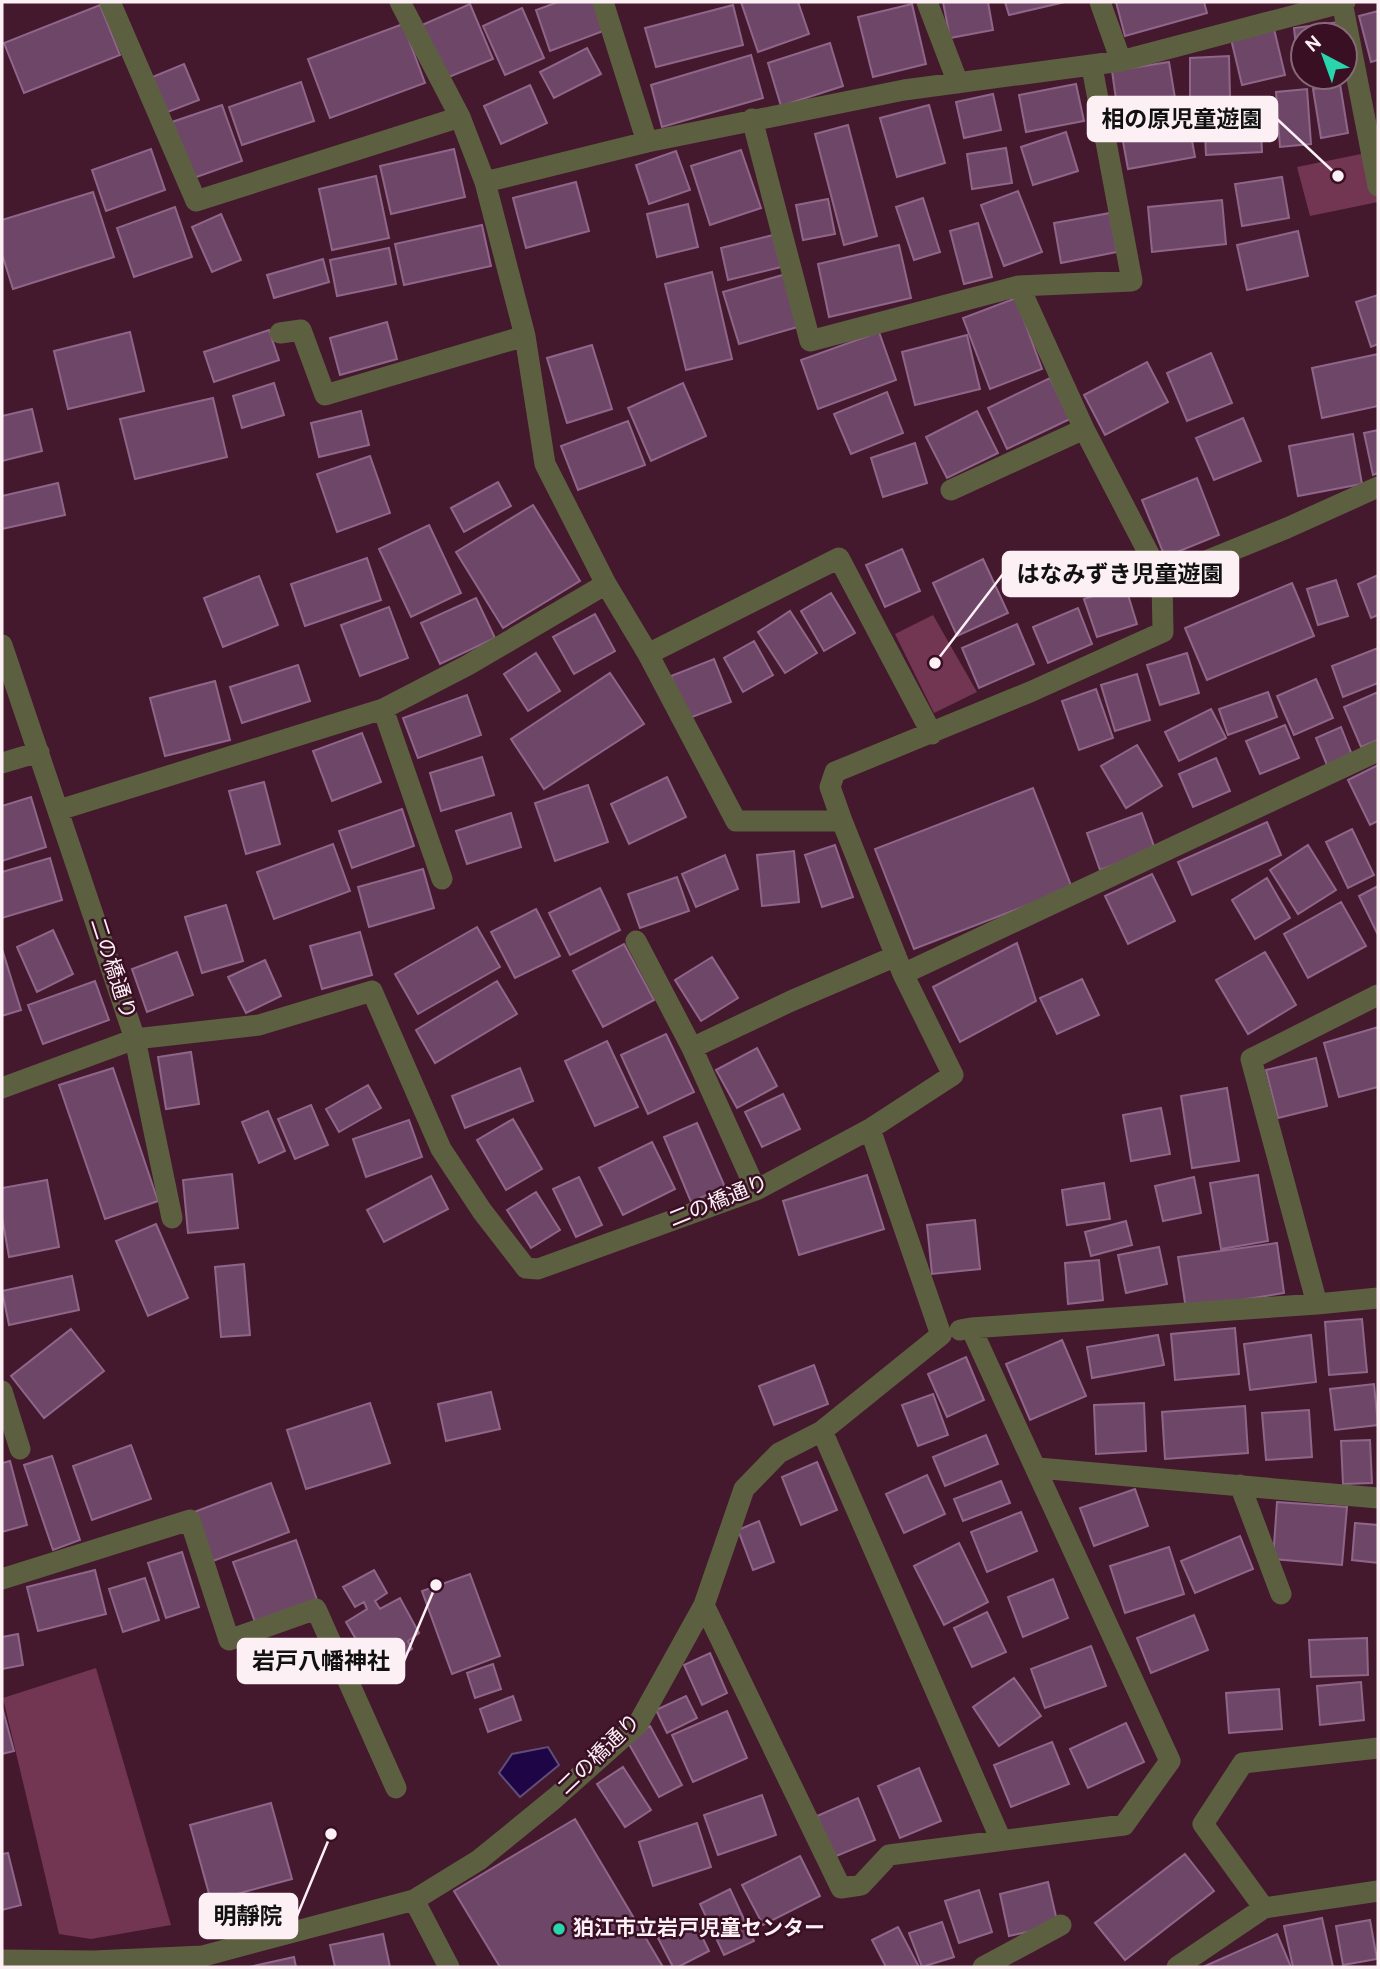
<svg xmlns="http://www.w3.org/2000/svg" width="1380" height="1969" font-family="Overpass,'Noto Sans JP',sans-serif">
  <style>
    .green { fill: #723652 }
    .water { fill: #1e0646; stroke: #614c7a; stroke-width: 2 }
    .building { fill: #6e4768; stroke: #8f6689; stroke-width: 2 }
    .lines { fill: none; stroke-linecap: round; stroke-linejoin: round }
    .minor { stroke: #5d6040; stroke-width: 21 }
    .poi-dot { fill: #28d5ad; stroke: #390f24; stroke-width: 2.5 }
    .labels { text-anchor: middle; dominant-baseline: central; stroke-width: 5; stroke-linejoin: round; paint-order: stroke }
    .street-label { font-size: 21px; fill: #fcf0f5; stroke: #390f24 }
    .poi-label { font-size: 21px; font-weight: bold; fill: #fcf0f5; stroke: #390f24; text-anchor: start }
    .leader { fill: none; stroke: #fcf0f5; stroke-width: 2.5 }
    .callout-dot { fill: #fcf0f5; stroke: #390f24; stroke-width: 2.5 }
    .callout { fill: #fcf0f5; stroke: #fcf0f5; stroke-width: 2.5 }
    .callout-label { font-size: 23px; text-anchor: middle; font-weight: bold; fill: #111 }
  </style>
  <rect width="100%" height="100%" fill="#44192e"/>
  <!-- green -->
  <path class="green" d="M1371 152 1378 186V202L1310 216 1297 167Z
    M933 615 977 692 934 713 895 634Z
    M96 1668 171 1925 91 1939 59 1934 3 1698Z"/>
  <!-- water -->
  <path class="water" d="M548 1747 559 1765 520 1797 499 1773 512 1754Z"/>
  <!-- building -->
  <path class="building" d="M558 2H596L606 30 550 51 536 10Z
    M741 2H798L809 34 758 52Z
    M943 2H988L993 30 950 38Z
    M1005 2H1065L1009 15Z
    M1116 2H1204L1207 13 1125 36Z
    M470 4 493 59 444 79 422 25Z
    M912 4 926 64 873 77 858 17Z
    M100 5 120 55 24 93 4 43Z
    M733 5 743 45 656 67 645 28Z
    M522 8 544 58 505 75 483 26Z
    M1378 11V60L1371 62 1359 16Z
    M1338 22 1340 35H1303V74L1299 75 1294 28Z
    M403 24 425 83 330 118 308 59Z
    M1274 29 1285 75 1242 85 1231 39Z
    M830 43 843 86 781 106 768 63Z
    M587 48 601 74 554 98 540 72Z
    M751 55 763 98 662 127 651 85Z
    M1229 56 1230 97 1190 98V58Z
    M1169 62 1176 104 1118 113 1112 71Z
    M184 64 199 100 165 113 150 78Z
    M301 82 314 121 242 145 229 107Z
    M1076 84 1084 121 1026 132 1019 95Z
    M1340 84 1348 133 1321 138 1313 89Z
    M530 85 547 123 501 144 484 106Z
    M1307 89 1311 144 1280 147 1276 92Z
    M993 94 1001 130 964 138 956 102Z
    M222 105 242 161 188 180 169 123Z
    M929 105 945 163 897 177 880 118Z
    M1260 108 1262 152 1206 155 1204 111Z
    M1187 113 1195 157 1128 169 1120 125Z
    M848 125 877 236 844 245 815 134Z
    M1066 132 1078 171 1033 185 1021 147Z
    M1006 148 1012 183 972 189 967 154Z
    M151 149 165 190 106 211 92 170Z
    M454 149 465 197 391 214 380 166Z
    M741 150 761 208 710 225 691 166Z
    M676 151 690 190 649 204 636 165Z
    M376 176 389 238 332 250 319 189Z
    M1282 177 1289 218 1242 226 1235 184Z
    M576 182 589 231 526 248 513 198Z
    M1018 191 1042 252 1004 266 981 205Z
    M93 192 114 257 13 289 2 254V220Z
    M923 198 940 252 914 260 896 207Z
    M828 199 835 234 803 240 796 205Z
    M1222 200 1226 244 1152 252 1148 207Z
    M688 204 698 247 657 257 647 214Z
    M175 207 192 257 134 277 117 228Z
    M1110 213 1117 252 1061 263 1054 223Z
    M221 214 241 260 212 272 192 227Z
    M978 223 992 277 964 284 950 231Z
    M482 225 491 266 404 285 395 244Z
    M1298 231 1308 276 1247 290 1237 245Z
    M773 235 781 267 728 280 721 248Z
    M899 245 911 298 829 317 818 264Z
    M389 248 396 284 337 296 330 260Z
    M323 259 329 282 274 298 267 275Z
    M712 272 732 359 686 370 665 284Z
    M786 274 801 326 739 344 723 292Z
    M1378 295V344L1371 347 1356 302Z
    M1016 298 1042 369 990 389 963 318Z
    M387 322 397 359 340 375 330 338Z
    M269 330 279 360 214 382 204 352Z
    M130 332 144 391 68 409 54 351Z
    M879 332 896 380 818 409 801 360Z
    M967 335 980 389 915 405 902 352Z
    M592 345 612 409 567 423 547 358Z
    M1211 353 1232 403 1187 421 1167 373Z
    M1378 354V406L1322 418 1312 368Z
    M1147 362 1168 402 1105 435 1084 395Z
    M1050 378 1070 419 1007 449 988 408Z
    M274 383 284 415 242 428 233 396Z
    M683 383 706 436 651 461 628 408Z
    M887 392 903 433 851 454 834 414Z
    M213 398 227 457 135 479 120 419Z
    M32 409 42 451 2 461V416Z
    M361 411 369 445 319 457 311 423Z
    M977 411 998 453 947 478 926 437Z
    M1243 418 1261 461 1214 480 1196 438Z
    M628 421 645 465 578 490 561 446Z
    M1378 430V473L1373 475 1364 433Z
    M1353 434 1362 484 1298 496 1289 446Z
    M915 443 927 483 883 497 871 458Z
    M370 456 390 513 337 532 317 474Z
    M1197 478 1219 535 1165 557 1142 500Z
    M498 482 511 506 464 532 451 508Z
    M58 483 65 515 2 529V496Z
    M533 505 580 581 503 628 456 552Z
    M429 525 461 593 411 617 379 549Z
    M902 549 920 591 885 607 866 565Z
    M367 558 381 600 305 626 291 584Z
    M983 559 1008 613 957 636 933 583Z
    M1378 575V615L1371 618 1358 584Z
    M259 576 278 625 223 647 204 598Z
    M1336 580 1348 616 1318 625 1307 589Z
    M1292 583 1314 636 1207 680 1185 628Z
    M1125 585 1137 624 1097 637 1084 599Z
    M831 593 855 633 824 651 801 611Z
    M476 598 495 638 440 664 421 623Z
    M389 607 408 658 360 676 341 625Z
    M1078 608 1092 644 1048 663 1033 627Z
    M790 611 817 653 785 673 758 632Z
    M595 614 615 651 574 674 553 637Z
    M1017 624 1034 664 979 688 962 648Z
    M754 641 773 675 743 692 724 658Z
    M1378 648V683L1343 697 1332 666Z
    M536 653 560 691 528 711 504 674Z
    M1187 653 1199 693 1160 705 1147 665Z
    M714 659 731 702 687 719 671 676Z
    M298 665 310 701 242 723 230 687Z
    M610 673 644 724 544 789 511 739Z
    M1137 674 1150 720 1115 731 1101 685Z
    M1316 679 1333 718 1294 735 1277 696Z
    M215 681 230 740 165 756 150 698Z
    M1096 689 1113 738 1079 750 1062 701Z
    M1268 692 1277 717 1228 735 1219 709Z
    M1378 692V740L1361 747 1344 707Z
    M467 695 481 735 418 758 403 718Z
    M1211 709 1226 738 1179 761 1165 732Z
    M1285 725 1299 758 1260 774 1246 741Z
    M1341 727 1352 755 1327 765 1316 738Z
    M362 733 381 782 332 801 313 751Z
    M1137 745 1162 786 1126 808 1101 766Z
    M482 757 494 795 441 811 430 773Z
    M1216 758 1230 791 1193 807 1179 774Z
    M1378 765V821L1370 825 1348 780Z
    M667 777 686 817 629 844 611 804Z
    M264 782 280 844 246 854 229 791Z
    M588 785 608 842 555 861 535 803Z
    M1033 788 1072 888 914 949 875 849Z
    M31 797 46 847 2 861V806Z
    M402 809 414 846 352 868 339 831Z
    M511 813 521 847 467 864 456 831Z
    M1142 813 1155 849 1100 870 1087 833Z
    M1267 822 1281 855 1192 895 1178 862Z
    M1352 829 1374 875 1348 888 1326 842Z
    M333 844 350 891 274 919 257 872Z
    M835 845 853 897 822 907 805 855Z
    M1308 845 1336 890 1298 914 1270 870Z
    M794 851 799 902 762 906 757 855Z
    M725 855 738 889 696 907 682 874Z
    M50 858 62 900 2 918V872Z
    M423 869 434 908 369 927 358 887Z
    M1152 874 1175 921 1128 944 1105 896Z
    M677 877 689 911 640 928 628 894Z
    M1267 878 1290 918 1255 939 1232 900Z
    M1378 886V935L1359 896Z
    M600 888 620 930 570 955 549 913Z
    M1341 902 1366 946 1308 978 1284 934Z
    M226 905 243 961 202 973 185 917Z
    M536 909 560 956 515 978 491 932Z
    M477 927 500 967 418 1014 395 974Z
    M53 930 73 974 37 992 17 947Z
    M360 932 372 975 322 989 310 946Z
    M1017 943 1036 1001 960 1042 933 987Z
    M624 944 654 1000 603 1027 573 971Z
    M3 952 21 1010 2 1016V953Z
    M177 952 193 995 147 1012 132 969Z
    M1265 952 1296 1005 1248 1034 1216 980Z
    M712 957 738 998 701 1021 675 980Z
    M265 960 281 996 246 1013 228 977Z
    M1082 979 1099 1015 1057 1034 1040 998Z
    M95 981 109 1020 43 1044 28 1005Z
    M497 981 517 1014 435 1063 416 1030Z
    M1378 1027V1087L1339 1097 1324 1043Z
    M666 1034 694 1092 648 1114 621 1055Z
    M607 1041 638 1107 595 1126 565 1061Z
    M757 1048 777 1086 737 1108 716 1070Z
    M191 1052 199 1104 166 1109 158 1057Z
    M1316 1058 1327 1106 1278 1118 1266 1070Z
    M113 1068 158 1201 105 1219 59 1085Z
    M520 1068 533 1101 465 1128 452 1096Z
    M368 1085 381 1108 339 1132 326 1109Z
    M1227 1088 1239 1161 1192 1168 1181 1096Z
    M783 1094 800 1129 762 1147 745 1112Z
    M311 1105 328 1145 295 1159 278 1119Z
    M1161 1108 1170 1154 1131 1161 1123 1115Z
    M268 1111 285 1151 259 1163 242 1122Z
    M513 1119 542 1169 506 1190 477 1140Z
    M409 1120 422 1157 366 1177 353 1139Z
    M697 1123 725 1187 691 1202 664 1137Z
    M652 1142 675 1189 623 1215 599 1168Z
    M232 1174 238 1228 188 1233 183 1180Z
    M867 1175 884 1229 799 1255 783 1201Z
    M1258 1175 1268 1241 1221 1249 1210 1183Z
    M431 1176 448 1209 384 1242 367 1210Z
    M579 1177 602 1225 576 1237 553 1189Z
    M1194 1177 1201 1213 1163 1221 1155 1186Z
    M47 1180 59 1247 9 1257 2 1217V1188Z
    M1104 1183 1110 1219 1067 1225 1062 1190Z
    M536 1192 560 1230 531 1248 507 1210Z
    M975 1220 980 1269 932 1274 927 1225Z
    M1126 1221 1132 1245 1091 1256 1085 1232Z
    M156 1224 188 1298 148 1316 116 1241Z
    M1277 1243 1284 1293 1186 1309 1178 1257Z
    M1159 1247 1167 1284 1126 1293 1118 1255Z
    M1099 1260 1103 1300 1068 1304 1065 1263Z
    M244 1264 250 1335 221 1337 215 1267Z
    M72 1276 79 1310 9 1325 2 1291Z
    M1362 1319 1367 1372 1329 1375 1325 1322Z
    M1235 1328 1239 1374 1175 1380 1171 1334Z
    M71 1329 104 1371 44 1418 11 1376Z
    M1158 1335 1164 1365 1092 1378 1087 1347Z
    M1311 1335 1316 1382 1250 1390 1244 1344Z
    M1062 1340 1086 1396 1030 1420 1006 1364Z
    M966 1357 984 1400 947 1417 928 1374Z
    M814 1365 828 1404 774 1425 759 1386Z
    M1374 1384 1378 1425 1335 1430 1330 1389Z
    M491 1392 500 1429 446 1441 438 1404Z
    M933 1394 948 1435 918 1446 902 1405Z
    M370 1403 390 1463 306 1489 287 1430Z
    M1144 1403 1146 1451 1096 1454 1094 1405Z
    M1245 1406 1248 1453 1165 1459 1162 1412Z
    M1309 1410 1312 1457 1266 1460 1262 1413Z
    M986 1435 998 1464 945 1486 933 1457Z
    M1370 1440 1372 1483 1343 1484 1341 1441Z
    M131 1445 151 1499 92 1520 73 1466Z
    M52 1456 80 1540 53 1550 24 1465Z
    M10 1461 27 1525 2 1532V1463Z
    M817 1462 837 1510 801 1525 782 1477Z
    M927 1475 945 1514 904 1533 886 1494Z
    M1001 1481 1010 1503 963 1521 954 1499Z
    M271 1483 289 1532 213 1561 194 1512Z
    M1135 1489 1148 1526 1094 1546 1080 1508Z
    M1277 1502 1347 1507 1342 1565 1273 1559Z
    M1021 1512 1037 1551 987 1572 971 1532Z
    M759 1521 774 1562 753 1570 738 1530Z
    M1355 1523 1378 1525V1563L1352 1560Z
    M1240 1536 1253 1569 1195 1593 1181 1561Z
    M296 1540 317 1600 255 1622 233 1562Z
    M959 1543 988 1602 944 1625 914 1566Z
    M1169 1547 1184 1594 1125 1613 1110 1566Z
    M182 1552 199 1607 166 1618 148 1563Z
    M95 1570 106 1614 38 1631 27 1587Z
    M374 1570 387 1593 375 1601 380 1609 400 1598 419 1633 408 1641 412 1649 388 1664 381 1652 368 1660 346 1622 367 1609 364 1602 355 1607 343 1587Z
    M470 1574 500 1656 452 1674 422 1591Z
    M145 1578 159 1620 123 1632 109 1589Z
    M1053 1579 1068 1618 1023 1637 1008 1597Z
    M987 1612 1006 1652 972 1667 954 1628Z
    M1194 1615 1208 1650 1151 1673 1137 1638Z
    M18 1634 23 1665 2 1669V1637Z
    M1367 1638 1368 1675 1311 1677 1309 1640Z
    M1091 1646 1106 1686 1045 1708 1031 1669Z
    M710 1653 727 1693 702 1705 684 1665Z
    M493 1664 501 1689 475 1698 467 1673Z
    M1014 1678 1041 1716 999 1746 973 1707Z
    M1361 1682 1364 1720 1320 1725 1317 1686Z
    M1279 1689 1282 1729 1229 1733 1226 1693Z
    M513 1696 521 1720 488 1732 480 1709Z
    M686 1696 697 1718 667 1733 656 1710Z
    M2 1707 14 1751 2 1754Z
    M727 1711 747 1758 693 1782 672 1735Z
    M1126 1723 1144 1762 1088 1788 1070 1749Z
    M650 1726 682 1785 659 1797 626 1739Z
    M1052 1742 1069 1784 1011 1807 994 1765Z
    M623 1767 651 1810 625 1827 597 1784Z
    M919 1768 941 1821 900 1838 878 1786Z
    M762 1795 776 1835 718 1855 704 1815Z
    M858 1798 875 1840 834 1857 817 1816Z
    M271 1803 292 1879 211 1901 190 1825Z
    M575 1819 663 1967H500L454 1891Z
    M697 1823 711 1867 653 1886 639 1842Z
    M8 1853 21 1905 2 1910V1854Z
    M1185 1854 1214 1891 1125 1960 1095 1923Z
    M800 1856 820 1896 763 1925 742 1885Z
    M1048 1882 1058 1925 1009 1936 1000 1894Z
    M730 1889 754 1941 724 1955 700 1904Z
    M979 1890 992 1932 959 1943 945 1901Z
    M1322 1918 1333 1967H1293L1284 1926Z
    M694 1920 709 1951 678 1967H673L658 1938Z
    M1370 1920 1377 1959 1343 1965 1336 1926Z
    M942 1922 954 1957 922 1967 909 1933Z
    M898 1927 919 1967H886L872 1940Z
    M383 1934 390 1967H335L330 1945Z
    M1277 1934 1291 1967H1203Z
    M294 1957 296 1967H249Z"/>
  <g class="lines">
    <!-- minor -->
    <path class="minor" d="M110 2 196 201 460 117
      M400 2 460 117 485 182 525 336 545 464 606 584 648 654 736 821H842
      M603 2 647 142
      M927 2 958 83
      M1100 2 1121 61
      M1342 2 1378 186
      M752 119 810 341 1019 286 1132 281 1092 67
      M485 182 647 142 904 90 1121 61 1345 2
      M280 333 301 330 325 395 525 336
      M951 490 1084 429
      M1162 579 1287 528 1378 487
      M2 645 135 1039 172 1218
      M648 654 839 558 932 734
      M383 709 442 879
      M2 763 39 752
      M59 810 383 709 468 665 606 584
      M636 941 692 1048 756 1190
      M903 974 1378 751
      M692 1048 791 1001 896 956
      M2 1088 135 1039 259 1025 372 991 441 1149 482 1211 526 1268 538 1269 756 1190 870 1129 953 1075 903 974 842 821 830 787 835 772 1030 692 1163 632 1162 579 1084 429 1019 286
      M1317 1304 1251 1059 1378 995
      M960 1330 971 1328 1317 1304 1378 1298
      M2 1391 20 1449
      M822 1431 1001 1840
      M1038 1468 1378 1498
      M1240 1485 1281 1594
      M2 1579 190 1520 229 1640 316 1609 396 1788
      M704 1605 841 1888 861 1885 889 1855 1124 1825 1170 1761 971 1328
      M414 1900 449 1967
      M1264 1908 1203 1824 1243 1763 1378 1748
      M2 1960 94 1961 203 1956 414 1900 479 1860 555 1798 638 1724 704 1605 744 1489 779 1453 822 1431 941 1335 870 1129
      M983 1967 1061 1925
      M1177 1967 1264 1908 1378 1891"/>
  </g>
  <!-- markers -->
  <circle class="poi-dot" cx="559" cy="1929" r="7"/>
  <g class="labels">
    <!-- street labels -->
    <g class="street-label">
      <text transform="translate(112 969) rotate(72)">二の橋通り</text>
      <text transform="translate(719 1202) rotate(-22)">二の橋通り</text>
      <text transform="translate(600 1755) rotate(-44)">二の橋通り</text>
    </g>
    <!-- poi labels -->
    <g class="poi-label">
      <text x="573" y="1929">狛江市立岩戸児童センター</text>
    </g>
  </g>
  <!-- callouts -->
  <path class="leader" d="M1338 176L1277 119M935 663L1003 574M436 1585L404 1661M331 1834L297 1916"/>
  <g class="callout-dot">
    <circle cx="1338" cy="176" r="7"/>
    <circle cx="935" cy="663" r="7"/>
    <circle cx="436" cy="1585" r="7"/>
    <circle cx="331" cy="1834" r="7"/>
  </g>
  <g class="callout">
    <rect x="1088" y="97" width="189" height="44" rx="7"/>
    <rect x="1003" y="552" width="235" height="44" rx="7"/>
    <rect x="238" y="1639" width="166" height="44" rx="7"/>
    <rect x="200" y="1894" width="97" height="44" rx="7"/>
  </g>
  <g class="callout-label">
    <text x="1182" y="127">相の原児童遊園</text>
    <text x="1120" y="582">はなみずき児童遊園</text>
    <text x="321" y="1669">岩戸八幡神社</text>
    <text x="248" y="1924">明靜院</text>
  </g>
  <!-- border -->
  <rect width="1380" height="1969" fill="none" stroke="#fcf0f5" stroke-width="7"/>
  <!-- north arrow -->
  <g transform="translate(1324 56) rotate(319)"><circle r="33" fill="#390f24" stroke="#876978" stroke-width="2"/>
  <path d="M0-5L12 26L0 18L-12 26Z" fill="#28d5ad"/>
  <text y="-10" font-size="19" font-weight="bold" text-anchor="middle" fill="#fcf0f5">N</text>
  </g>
</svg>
